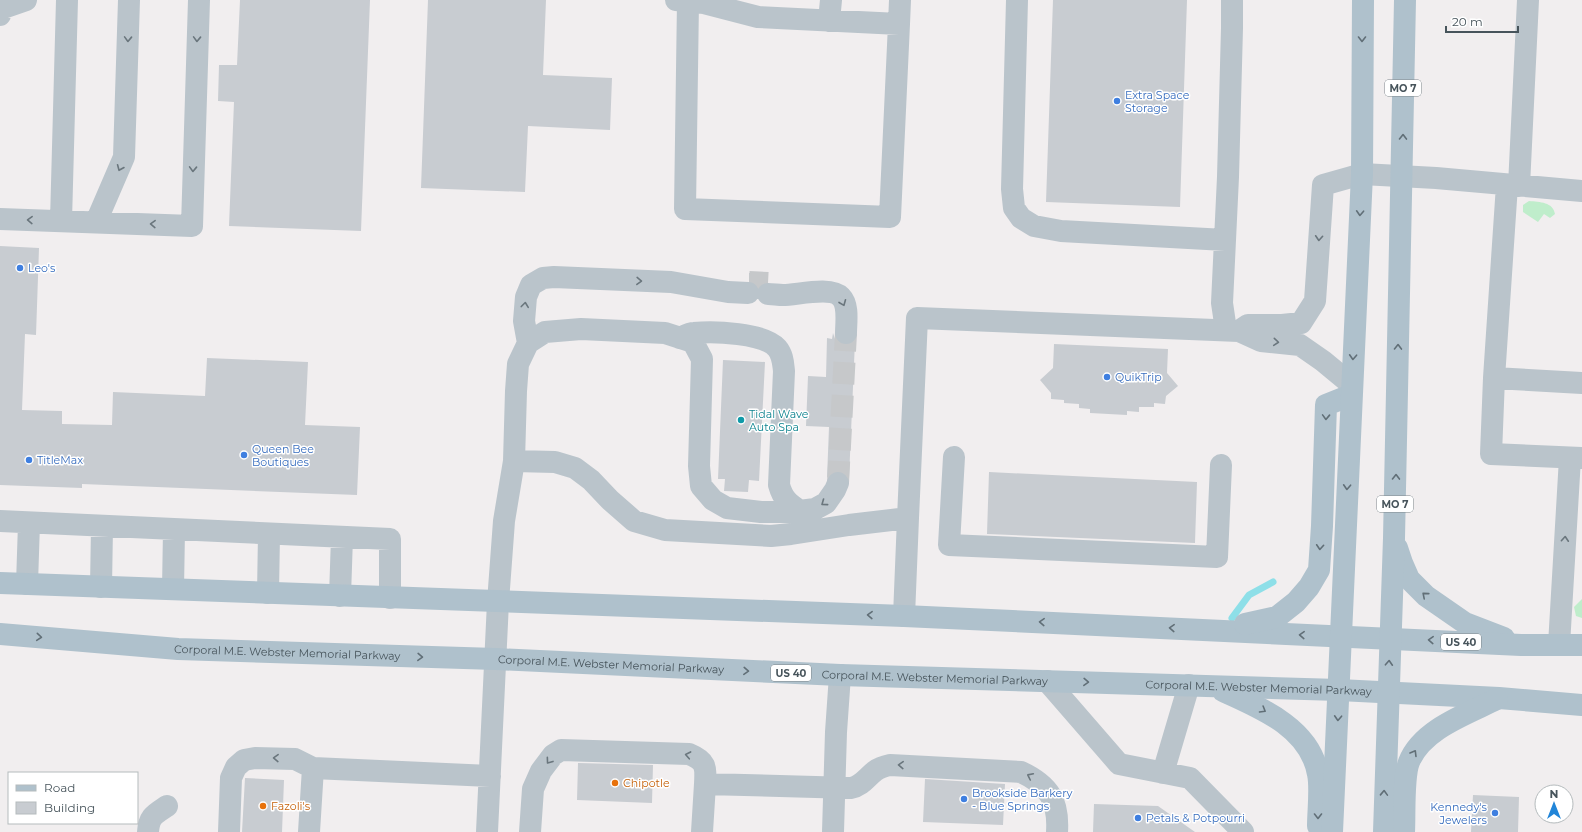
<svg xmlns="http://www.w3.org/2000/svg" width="1582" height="832" font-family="Montserrat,sans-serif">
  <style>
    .green { fill: #bfedcb }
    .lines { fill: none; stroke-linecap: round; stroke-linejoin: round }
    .stream { stroke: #8edfe8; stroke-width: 7 }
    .building { fill: #c8ccd1 }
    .minor-tunnel { stroke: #c6c8ca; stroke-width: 22; stroke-dasharray: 22 11; stroke-linecap: butt }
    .minor { stroke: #bac4cb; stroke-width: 22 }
    .major { stroke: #afc1cc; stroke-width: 22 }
    .oneway { stroke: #6a767d }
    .oneway2 { stroke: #616f77 }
    .shop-dot { fill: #3f7fe0; stroke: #fff; stroke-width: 1.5 }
    .culture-dot { fill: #0f9aa8; stroke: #fff; stroke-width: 1.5 }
    .food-dot { fill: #e8710a; stroke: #fff; stroke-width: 1.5 }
    .labels { text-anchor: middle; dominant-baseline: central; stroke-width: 3; stroke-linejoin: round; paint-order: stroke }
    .shield { fill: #fff; stroke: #7e878c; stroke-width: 1 }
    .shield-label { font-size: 10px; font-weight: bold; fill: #47545b }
    .shop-label { font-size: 11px; fill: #366cbe; stroke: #fff; text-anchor: start }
    .culture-label { font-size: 11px; fill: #0d838f; stroke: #fff; text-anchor: start }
    .street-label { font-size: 11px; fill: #47545b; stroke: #fff }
    .food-label { font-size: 11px; fill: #c56008; stroke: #fff; text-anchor: start }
  </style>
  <rect width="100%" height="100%" fill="#f1eeef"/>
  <!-- green -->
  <path class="green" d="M1529 201C1540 202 1553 202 1555 214L1550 218 1544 214 1538 222 1523 212V205Z
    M1582 599V618L1576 616 1574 607Z"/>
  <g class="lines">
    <!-- stream -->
    <path class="stream" d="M1232 618 1249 595 1273 582"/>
  </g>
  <!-- building -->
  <path class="building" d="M240 0H370L361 231 229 226 234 102 218 101 219 65H237Z
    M428 0H546L543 75 612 78 610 130 528 126 525 192 421 188Z
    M1053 0H1187L1180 207 1046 202Z
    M0 246 39 248 36 335 25 334 22 410 62 411V424L112 425 113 392 205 396 207 358 308 362 305 425 360 427 357 495 82 484V488L0 485Z
    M749 273 768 274V282L762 283 758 286 754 282 749 281Z
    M833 333 835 339 840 344 846 345 852 344 855 341 849 478 843 472 837 471 831 473 827 478 829 427 806 426 808 376 826 377 827 338 832 339Z
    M1054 344 1168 349 1167 373 1178 386 1166 396 1165 404 1154 403V407H1139V412L1127 411V415L1090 413V409L1079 408V404L1064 403V400L1051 399V393L1040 380 1053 368Z
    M723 360 765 362 759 481 749 480 748 492 724 491 725 479H718Z
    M989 472 1197 482 1195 543 987 534Z
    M578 763 653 765 652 803 577 800Z
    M245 778 284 780 282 832H242Z
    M925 779 1005 784 1003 825 923 822Z
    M1473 795 1519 797 1518 832H1471Z
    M1094 804 1158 806 1195 832H1093Z"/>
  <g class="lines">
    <!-- minor-tunnel -->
    <path class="minor-tunnel" d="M749 282 768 283
      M838 483 846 333"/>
    <!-- minor -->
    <path class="minor" d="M676 0 704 3 758 17 899 24 900 0
      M1017 0 1012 189 1014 208 1021 218 1034 226 1061 231 1225 240
      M688 1 685 209 890 217 899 24
      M0 15V9L26 0
      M829 21 831 0
      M1507 185 1494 378 1582 383
      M1519 186 1528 0
      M0 219 192 226 199 0
      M61 221 67 0
      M96 222 124 157 129 0
      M768 294C773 294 778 295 783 295 797 295 831 286 841 297 849 305 846 323 846 333
      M1226 330 1222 303 1228 177 1232 28V0
      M1239 331 1248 325H1282L1301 323 1315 301 1323 185 1362 174 1436 178 1582 191
      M680 338C684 336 689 333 694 333 714 331 764 333 777 348 783 355 783 363 784 371L779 485C783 499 788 503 800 511
      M528 343 524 321 526 297 531 285 543 278 554 277 671 282 728 292 748 293
      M1494 378 1491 454 1582 458
      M954 457 949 545 1217 557 1221 465
      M514 461 516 391 518 364 528 343 545 332 581 329 665 333 693 342 702 359 699 466 701 486 713 500 727 508 761 512H792L815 509 826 503 835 490 838 483
      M0 521 390 539V598
      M27 584 29 523
      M101 587 102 527
      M173 589 174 530
      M268 593 269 534
      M340 596 342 537
      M904 616 908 518
      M1559 645 1570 458
      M1047 681 1119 764 1190 778 1243 832
      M1163 773 1189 685
      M148 832C149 816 155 814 167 806
      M229 832 231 778 236 767 244 760 255 758 295 759 313 768
      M309 832 313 768 490 776
      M487 832 498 602 504 521 514 461 555 462 575 468 591 480 610 500 634 521 665 530 771 536 791 534 849 525 908 518 917 318 1239 331 1261 341 1300 345 1323 361 1352 385
      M530 832 533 789 541 771 553 755 561 750 689 754C706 761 706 766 705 784
      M702 832 705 784 851 788C862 786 867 777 875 771 879 768 885 766 890 765L1021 772C1049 785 1059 801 1057 832
      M833 832 836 732 840 675"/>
    <!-- major -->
    <g class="major">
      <path d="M1397 548 1402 563 1409 579 1426 596 1465 623 1504 638"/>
      <path d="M0 583 904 616 1521 645H1582"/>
      <path d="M1245 624 1277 617 1296 602 1309 587 1319 570 1322 526 1326 405 1351 395"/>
      <path id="s1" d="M0 634 178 649 496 659 840 675 1339 690 1499 698 1582 705"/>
      <path d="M1223 691C1261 708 1310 728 1318 774 1321 788 1318 811 1318 826"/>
      <path d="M1332 832 1362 174 1363 0"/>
      <path d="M1384 832 1394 538 1405 0"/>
      <path d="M1404 832C1405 814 1403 777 1409 762 1422 729 1467 714 1497 699"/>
    </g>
  </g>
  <!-- one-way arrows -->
  <defs><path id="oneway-chevron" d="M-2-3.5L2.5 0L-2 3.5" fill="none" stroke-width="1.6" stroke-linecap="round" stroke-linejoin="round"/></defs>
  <g class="oneway">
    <use href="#oneway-chevron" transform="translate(128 39) rotate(92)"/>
    <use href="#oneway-chevron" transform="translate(197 39) rotate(92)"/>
    <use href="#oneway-chevron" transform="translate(120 168) rotate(113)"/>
    <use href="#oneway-chevron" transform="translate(193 169) rotate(92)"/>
    <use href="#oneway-chevron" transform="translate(30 220) rotate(-178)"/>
    <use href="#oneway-chevron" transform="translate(153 224) rotate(-178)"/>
    <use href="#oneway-chevron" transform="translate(1319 238) rotate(94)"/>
    <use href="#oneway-chevron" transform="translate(639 281) rotate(2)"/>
    <use href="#oneway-chevron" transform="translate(843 303) rotate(68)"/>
    <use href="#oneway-chevron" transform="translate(525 305) rotate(-83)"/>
    <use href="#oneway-chevron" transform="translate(1276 342) rotate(5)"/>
    <use href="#oneway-chevron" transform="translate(824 503) rotate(144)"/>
    <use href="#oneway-chevron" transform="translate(1565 539) rotate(-86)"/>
    <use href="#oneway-chevron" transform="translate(688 755) rotate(-169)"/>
    <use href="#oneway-chevron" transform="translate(276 758) rotate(-178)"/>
    <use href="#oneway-chevron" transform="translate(549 761) rotate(126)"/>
    <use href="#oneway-chevron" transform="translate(901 765) rotate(-177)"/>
    <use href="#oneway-chevron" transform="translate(1030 776) rotate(-154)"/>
  </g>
  <g class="oneway2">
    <use href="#oneway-chevron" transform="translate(1362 39) rotate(90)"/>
    <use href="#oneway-chevron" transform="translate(1403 137) rotate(-89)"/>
    <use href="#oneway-chevron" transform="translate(1360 213) rotate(93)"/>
    <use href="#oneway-chevron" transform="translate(1398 347) rotate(-89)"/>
    <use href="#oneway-chevron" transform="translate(1353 357) rotate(93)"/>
    <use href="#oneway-chevron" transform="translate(1326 417) rotate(92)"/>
    <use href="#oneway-chevron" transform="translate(1396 477) rotate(-89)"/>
    <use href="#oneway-chevron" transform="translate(1347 487) rotate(93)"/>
    <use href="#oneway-chevron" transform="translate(1320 547) rotate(94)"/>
    <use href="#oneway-chevron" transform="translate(1425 595) rotate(-139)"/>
    <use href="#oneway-chevron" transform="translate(870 615) rotate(-178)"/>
    <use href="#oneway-chevron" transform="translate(1042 622) rotate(-177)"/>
    <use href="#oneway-chevron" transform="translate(1172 628) rotate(-177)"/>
    <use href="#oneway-chevron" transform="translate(1302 635) rotate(-177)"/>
    <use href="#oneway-chevron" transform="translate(39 637) rotate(5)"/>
    <use href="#oneway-chevron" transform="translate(1431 640) rotate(-177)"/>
    <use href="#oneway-chevron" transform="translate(420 657) rotate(2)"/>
    <use href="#oneway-chevron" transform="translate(1389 663) rotate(-87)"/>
    <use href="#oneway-chevron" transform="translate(746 671) rotate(3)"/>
    <use href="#oneway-chevron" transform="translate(1086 682) rotate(2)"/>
    <use href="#oneway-chevron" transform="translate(1263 710) rotate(31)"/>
    <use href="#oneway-chevron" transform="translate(1338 718) rotate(93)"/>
    <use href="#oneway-chevron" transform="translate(1414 753) rotate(-59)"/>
    <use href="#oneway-chevron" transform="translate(1384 793) rotate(-88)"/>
    <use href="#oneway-chevron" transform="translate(1318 816) rotate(90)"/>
  </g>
  <!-- markers -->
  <g class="shop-dot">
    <circle cx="1117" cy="101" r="4"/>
    <circle cx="20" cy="268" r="4"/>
    <circle cx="1107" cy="377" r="4"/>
    <circle cx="244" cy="455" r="4"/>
    <circle cx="29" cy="460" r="4"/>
    <circle cx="964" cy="799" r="4"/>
    <circle cx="1495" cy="813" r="4"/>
    <circle cx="1138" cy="818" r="4"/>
  </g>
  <circle class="culture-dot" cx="741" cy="420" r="4"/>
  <g class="food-dot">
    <circle cx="615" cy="783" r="4"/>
    <circle cx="263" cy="806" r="4"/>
  </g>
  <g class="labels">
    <!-- shield labels -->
    <g class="shield">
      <rect x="1385" y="80" width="36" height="16" rx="3"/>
      <rect x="1377" y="496" width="36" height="16" rx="3"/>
      <rect x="1441" y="634" width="40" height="16" rx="3"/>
      <rect x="771" y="665" width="40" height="16" rx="3"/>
    </g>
    <g class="shield-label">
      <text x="1403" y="88">MO 7</text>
      <text x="1395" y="504">MO 7</text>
      <text x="1461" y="642">US 40</text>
      <text x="791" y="673">US 40</text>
    </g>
    <!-- shop labels -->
    <g class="shop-label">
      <text x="1125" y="95">Extra Space<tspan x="1125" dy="13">Storage</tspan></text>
      <text x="28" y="268">Leo's</text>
      <text x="1115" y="377">QuikTrip</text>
      <text x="252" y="449">Queen Bee<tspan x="252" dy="13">Boutiques</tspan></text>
      <text x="37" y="460">TitleMax</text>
      <text x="972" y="793">Brookside Barkery<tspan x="972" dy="13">- Blue Springs</tspan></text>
      <text x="1487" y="807" text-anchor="end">Kennedy's<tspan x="1487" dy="13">Jewelers</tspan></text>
      <text x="1146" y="818">Petals &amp; Potpourri</text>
    </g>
    <!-- culture labels -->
    <g class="culture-label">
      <text x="749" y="414">Tidal Wave<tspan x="749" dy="13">Auto Spa</tspan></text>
    </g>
    <!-- street labels -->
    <g class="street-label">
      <text stroke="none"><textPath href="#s1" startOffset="288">Corporal M.E. Webster Memorial Parkway</textPath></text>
      <text stroke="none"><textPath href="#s1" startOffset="612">Corporal M.E. Webster Memorial Parkway</textPath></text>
      <text stroke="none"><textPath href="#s1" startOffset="936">Corporal M.E. Webster Memorial Parkway</textPath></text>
      <text stroke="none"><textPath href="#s1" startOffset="1260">Corporal M.E. Webster Memorial Parkway</textPath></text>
    </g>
    <!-- food labels -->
    <g class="food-label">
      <text x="623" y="783">Chipotle</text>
      <text x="271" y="806">Fazoli's</text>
    </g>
  </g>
  <!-- legend -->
  <rect x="8" y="772" width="130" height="52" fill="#ffffff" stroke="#b5bbbd"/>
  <rect x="16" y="785" width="20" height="6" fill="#afc1cc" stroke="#b5bbbd"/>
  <text x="44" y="792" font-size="12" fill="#47545b">Road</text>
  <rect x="16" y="802" width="20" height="12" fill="#c8ccd1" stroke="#b5bbbd"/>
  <text x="44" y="812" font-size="12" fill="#47545b">Building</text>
  <!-- north arrow -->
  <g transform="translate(1554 804)"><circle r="19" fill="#ffffff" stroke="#b5bbbd"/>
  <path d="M0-3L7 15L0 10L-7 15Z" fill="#2185d8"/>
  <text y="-6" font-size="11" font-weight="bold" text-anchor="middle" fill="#47545b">N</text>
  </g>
  <!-- scale -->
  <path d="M1446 26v6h72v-6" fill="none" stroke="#47545b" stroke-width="2"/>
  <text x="1452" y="26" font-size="12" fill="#47545b" stroke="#ffffff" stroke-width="3" paint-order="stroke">20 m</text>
</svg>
